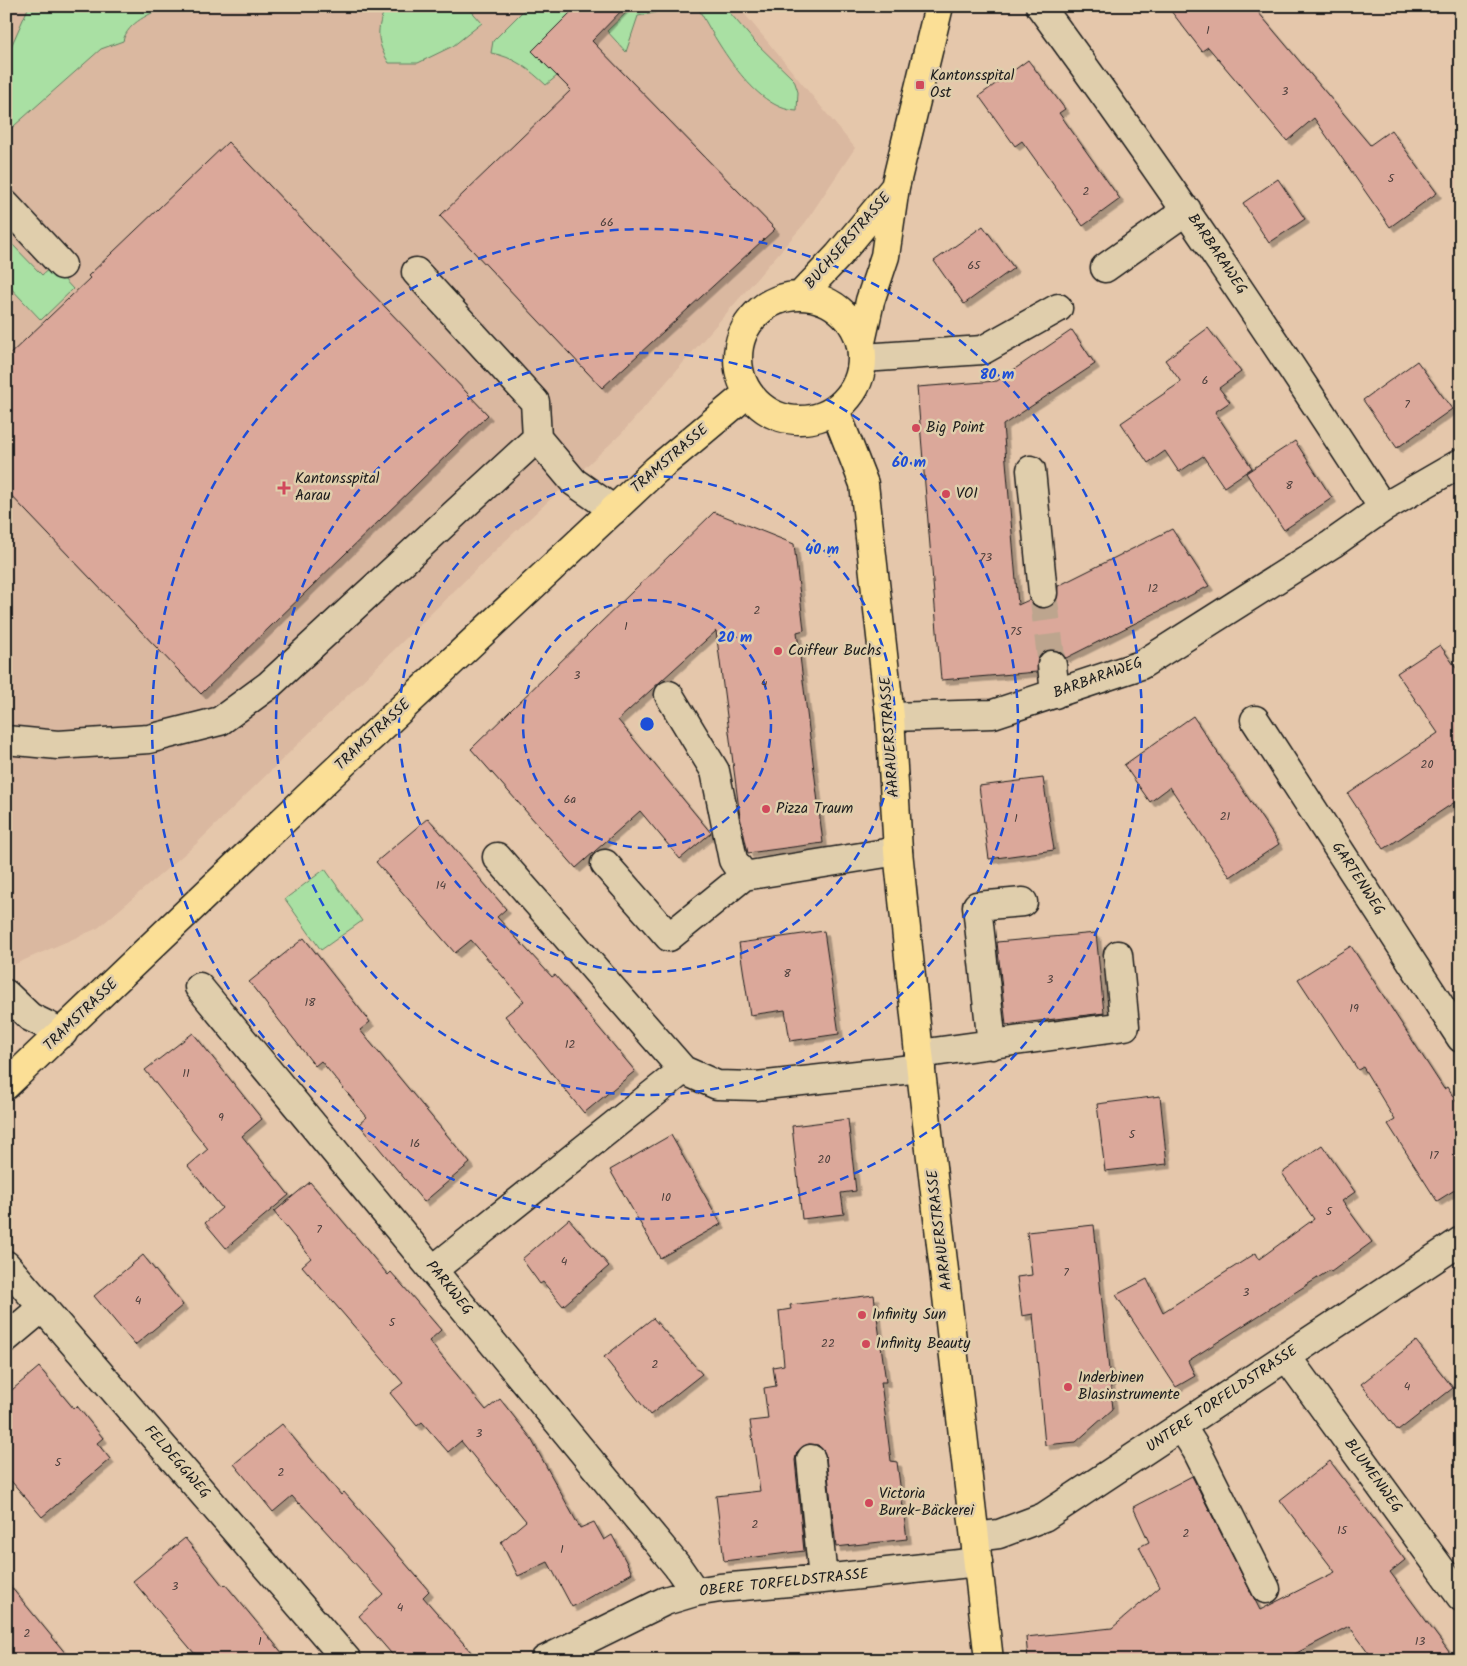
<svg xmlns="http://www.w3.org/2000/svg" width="1467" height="1666" font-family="Kalam,sans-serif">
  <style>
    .built { fill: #dab8a0 }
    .green { fill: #a9e0a3; stroke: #627e60 }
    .building { fill: #dba89a; stroke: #1c1c1c; filter: url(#shadow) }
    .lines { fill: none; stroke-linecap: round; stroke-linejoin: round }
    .minor-tunnel { stroke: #bda58e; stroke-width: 28; stroke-dasharray: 28 14; stroke-linecap: butt }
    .minor-casing { stroke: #1c1c1c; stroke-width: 31 }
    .major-casing { stroke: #1c1c1c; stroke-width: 31 }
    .minor { stroke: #e0ceac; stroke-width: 28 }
    .major { stroke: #fbdf96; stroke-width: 28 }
    .ring { fill: none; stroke: #1d4ed8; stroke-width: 2.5; stroke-dasharray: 9 6 }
    .poi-dot { fill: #d1495b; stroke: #e0ceac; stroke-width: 2 }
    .labels { text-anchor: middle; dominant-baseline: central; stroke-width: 5; stroke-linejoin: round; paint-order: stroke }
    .number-label { font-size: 12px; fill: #4c3f3c }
    .poi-label { font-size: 15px; fill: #1c1c1c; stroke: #e0ceac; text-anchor: start }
    .street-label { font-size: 15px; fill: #1c1c1c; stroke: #e0ceac }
    .centre { fill: #1d4ed8; stroke: #e0ceac; stroke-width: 2.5 }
    .ring-label { font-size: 15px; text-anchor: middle; font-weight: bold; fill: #1d4ed8; stroke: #e0ceac; stroke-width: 5; stroke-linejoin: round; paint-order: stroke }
  </style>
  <defs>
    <filter id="shadow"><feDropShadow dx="4.5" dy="4.5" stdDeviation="0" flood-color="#0004"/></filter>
  </defs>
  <rect width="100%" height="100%" fill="#e5c7ab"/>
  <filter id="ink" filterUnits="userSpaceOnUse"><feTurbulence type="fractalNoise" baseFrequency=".02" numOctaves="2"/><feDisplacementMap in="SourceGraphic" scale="10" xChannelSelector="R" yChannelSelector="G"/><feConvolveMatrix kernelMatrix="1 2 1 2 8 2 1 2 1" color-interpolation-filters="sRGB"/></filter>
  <g filter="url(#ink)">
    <!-- built -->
    <path class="built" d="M6 6H738L855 148 805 223 621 434 503 543 195 845 98 928 6 968Z"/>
    <!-- green -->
    <path class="green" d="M29 6H167C150 14 128 22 123 41L101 49 6 133V58Z
      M386 6H467L482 23 453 46 418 63H389C376 42 376 29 386 6Z
      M528 6H577L532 51 557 76 546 85C529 69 514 57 491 53L493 41Z
      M620 6H670L654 13 638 16 626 52 607 31 626 13Z
      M697 6H724L754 41 794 80 798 92 797 111C753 109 716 40 697 6Z
      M6 218 17 230 8 240 42 275 52 266 73 289 41 320 6 283Z
      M325 869 362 921 321 950 285 899Z"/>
    <!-- building -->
    <path class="building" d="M577 6H626L592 41 775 229 602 388 440 216 571 90 532 51Z
      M1167 6H1253L1370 145 1391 130 1437 193 1390 227 1314 118 1287 141 1208 47 1202 51Z
      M1028 60 1065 109 1059 113 1120 199 1083 226 1022 141 1015 146 979 96Z
      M228 142 488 415 201 694 6 490V358L90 278 88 276Z
      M1278 179 1305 219 1269 243 1243 203Z
      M983 226 1014 268 964 304 934 261Z
      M1208 328 1241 372 1219 388 1230 402 1215 412 1252 468 1224 487 1203 456 1179 472 1165 451 1148 463 1121 423 1181 382 1165 360Z
      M1072 330 1095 364 1003 425 1018 605 1029 600 1037 607 1044 609 1052 606 1057 599 1058 586 1172 529 1209 586 1066 658 1058 651 1050 650 1043 652 1038 659 1037 672 941 680 917 387 997 381Z
      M1417 361 1452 409 1397 448 1363 400Z
      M1295 441 1332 498 1284 530 1246 473Z
      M714 512 794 544 804 630 797 632 823 843 748 853 740 817 716 631 618 720 711 833 680 859 640 811 576 868 471 749Z
      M1440 645 1461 675V798L1384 849 1348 794 1438 733 1397 673Z
      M1193 716 1279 844 1230 877 1170 787 1150 802 1124 765Z
      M1043 778 1054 850 989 859 979 786Z
      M428 818 506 909 497 917 552 977 555 975 635 1071 584 1113 505 1016 524 1001 471 940 455 953 376 862Z
      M824 931 839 1034 790 1041 785 1010 750 1015 739 943Z
      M1096 933 1104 1013 1006 1025 997 942Z
      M304 938 370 1022 360 1030 470 1163 424 1202 359 1124 367 1117 321 1061 315 1066 249 982Z
      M1351 946 1444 1089 1447 1087 1461 1109V1186L1437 1201 1388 1124 1395 1120 1363 1067 1358 1070 1298 979Z
      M193 1033 262 1119 242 1136 289 1195 226 1248 205 1223 222 1208 188 1166 208 1149 145 1070Z
      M1160 1096 1167 1164 1105 1171 1097 1104Z
      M848 1119 856 1191 841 1193 844 1214 802 1219 792 1126Z
      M671 1135 721 1224 660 1258 610 1170Z
      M1322 1145 1355 1192 1342 1201 1372 1242 1331 1272 1330 1270 1188 1361 1195 1376 1176 1387 1116 1295 1147 1279 1163 1312 1256 1253 1259 1259 1314 1219 1282 1173Z
      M310 1182 388 1275 391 1272 441 1330 429 1341 486 1410 500 1399 530 1437 580 1528 594 1522 604 1540 612 1535 632 1573 572 1607 548 1562 518 1576 501 1542 526 1521 461 1441 448 1452 422 1422 417 1426 390 1393 403 1383 302 1266 311 1258 274 1212Z
      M569 1219 609 1266 563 1306 543 1282 540 1284 522 1259Z
      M1094 1225 1113 1409 1076 1442 1045 1445 1033 1314 1022 1316 1017 1277 1032 1275 1027 1232Z
      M143 1255 183 1305 135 1345 94 1296Z
      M874 1295 886 1382H881L891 1461 897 1462 907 1539 836 1547 826 1457 823 1450 818 1445 809 1444 802 1447 797 1452 795 1460 804 1551 724 1561 716 1496 760 1491 750 1421 768 1419 764 1388 776 1386 773 1367 784 1365 779 1311 791 1309 790 1305Z
      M653 1318 702 1374 650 1415 604 1357Z
      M1416 1341 1453 1388 1398 1431 1361 1384Z
      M39 1367 74 1409 77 1406 103 1438 97 1443 110 1459 42 1517 6 1475V1395Z
      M282 1424 341 1495 344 1492 429 1591 423 1597 478 1660H397L359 1616 383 1594 300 1503 299 1504 292 1496 273 1512 234 1464Z
      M1330 1461 1405 1560 1390 1572 1455 1660H1374L1349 1626 1283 1660H1028L1026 1637 1112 1628 1160 1587 1139 1547 1149 1542 1133 1507 1192 1476 1260 1610 1335 1572 1280 1500Z
      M185 1538 223 1586 225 1584 288 1660H200L133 1581Z
      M6 1581 71 1660H6Z"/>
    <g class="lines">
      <!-- minor-tunnel -->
      <path class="minor-tunnel" d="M1043 593 1052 665"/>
      <!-- minor casing -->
      <g class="minor-casing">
        <path id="minor" d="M1040 6C1161 170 1273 337 1383 508
          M6 205 62 265
          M1105 268 1187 210
          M416 272 535 402 537 438 574 482 614 510
          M863 358 983 350 1058 308
          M1031 470 1043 593
          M1052 665 1055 694
          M669 695 715 771 733 860 744 876
          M890 717 993 714 1141 665 1332 544 1383 508 1461 463
          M1255 720 1461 1038
          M6 740 58 745 149 739 220 721 269 685 537 438
          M497 857 683 1070
          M605 864 669 937 744 876 898 851
          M199 987 677 1566 695 1592
          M6 994 30 1017 63 1033
          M992 1045 977 906 1023 902
          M919 1054 1125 1026 1118 955
          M6 1265 347 1660
          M434 1269 683 1070 717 1085 756 1086 921 1068
          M6 1338 43 1307
          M1286 1356 1461 1597
          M1181 1426 1197 1451 1266 1589
          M811 1459 823 1579
          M975 1537 999 1534 1044 1517 1461 1241
          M545 1660 665 1601 695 1592 720 1588 823 1579 978 1562"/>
      </g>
      <!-- major casing -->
      <g class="major-casing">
        <path id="major" d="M801 295 838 256 895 187
          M738 358a62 62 0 1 1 124 0a62 62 0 1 1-124 0Z
          M861 342 870 301 885 256 895 187 939 6
          M835 410 864 484 890 717 898 851 919 1054 989 1660
          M6 1085 333 773 656 470 748 393"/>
      </g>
      <!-- minor -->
      <use href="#minor" class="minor"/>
      <!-- major -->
      <use href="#major" class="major"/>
    </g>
  </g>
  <!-- distance rings -->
  <g class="ring">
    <circle cx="647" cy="724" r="124"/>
    <circle cx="647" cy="724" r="248"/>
    <circle cx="647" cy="724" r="371"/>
    <circle cx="647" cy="724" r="495"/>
  </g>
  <!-- markers -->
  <g class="poi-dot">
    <rect x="915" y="80" width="10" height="10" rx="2.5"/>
    <circle cx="916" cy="428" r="5"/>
    <path d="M281.5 480.5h5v5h5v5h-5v5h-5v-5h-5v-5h5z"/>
    <circle cx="946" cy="494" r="5"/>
    <circle cx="778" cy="651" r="5"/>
    <circle cx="766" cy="809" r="5"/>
    <circle cx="862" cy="1315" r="5"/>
    <circle cx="866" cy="1344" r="5"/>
    <circle cx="1068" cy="1387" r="5"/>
    <circle cx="869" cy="1503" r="5"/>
  </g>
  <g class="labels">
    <!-- number labels -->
    <g class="number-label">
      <text x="1208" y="30">1</text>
      <text x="1285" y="91">3</text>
      <text x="1391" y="178">5</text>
      <text x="1086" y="191">2</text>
      <text x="607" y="222">66</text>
      <text x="974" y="265">65</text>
      <text x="1205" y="380">6</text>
      <text x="1407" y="404">7</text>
      <text x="1289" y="485">8</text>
      <text x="986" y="557">73</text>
      <text x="1153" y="588">12</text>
      <text x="757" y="610">2</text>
      <text x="626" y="626">1</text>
      <text x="1016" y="631">75</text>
      <text x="577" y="675">3</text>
      <text x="764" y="683">4</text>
      <text x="1427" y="764">20</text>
      <text x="570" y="799">6a</text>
      <text x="1225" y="816">21</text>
      <text x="1016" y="818">1</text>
      <text x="441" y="885">14</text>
      <text x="787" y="973">8</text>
      <text x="1050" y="979">3</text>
      <text x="310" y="1002">18</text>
      <text x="1354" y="1008">19</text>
      <text x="570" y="1044">12</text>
      <text x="186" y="1073">11</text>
      <text x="221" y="1117">9</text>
      <text x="1132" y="1134">5</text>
      <text x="415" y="1143">16</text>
      <text x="1434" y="1155">17</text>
      <text x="824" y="1159">20</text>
      <text x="666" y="1197">10</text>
      <text x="1329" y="1211">5</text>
      <text x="319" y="1229">7</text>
      <text x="564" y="1261">4</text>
      <text x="1066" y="1272">7</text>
      <text x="1246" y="1292">3</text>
      <text x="138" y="1300">4</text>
      <text x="392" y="1322">5</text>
      <text x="828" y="1343">22</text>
      <text x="655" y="1364">2</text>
      <text x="1407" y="1386">4</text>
      <text x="479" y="1433">3</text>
      <text x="58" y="1462">5</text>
      <text x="281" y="1472">2</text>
      <text x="755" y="1524">2</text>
      <text x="1342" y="1530">15</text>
      <text x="1186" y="1533">2</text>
      <text x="562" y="1549">1</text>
      <text x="175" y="1586">3</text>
      <text x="400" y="1607">4</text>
      <text x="27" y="1633">2</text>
      <text x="260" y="1641">1</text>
      <text x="1420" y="1641">13</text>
    </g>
    <!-- poi labels -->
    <g class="poi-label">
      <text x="930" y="76">Kantonsspital<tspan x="930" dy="17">Ost</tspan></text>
      <text x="926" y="428">Big Point</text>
      <text x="295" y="479">Kantonsspital<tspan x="295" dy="17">Aarau</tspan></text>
      <text x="956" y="494">VOI</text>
      <text x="788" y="651">Coiffeur Buchs</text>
      <text x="776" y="809">Pizza Traum</text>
      <text x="872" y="1315">Infinity Sun</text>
      <text x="876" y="1344">Infinity Beauty</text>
      <text x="1078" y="1378">Inderbinen<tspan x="1078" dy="17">Blasinstrumente</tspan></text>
      <text x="879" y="1494">Victoria<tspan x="879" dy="17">Burek-Bäckerei</tspan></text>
    </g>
    <!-- street labels -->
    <g class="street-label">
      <text transform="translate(848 241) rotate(-49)">BUCHSERSTRASSE</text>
      <text transform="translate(1217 254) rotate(56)">BARBARAWEG</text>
      <text transform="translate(670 459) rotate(-41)">TRAMSTRASSE</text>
      <text transform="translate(1098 678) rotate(-20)">BARBARAWEG</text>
      <text transform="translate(373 735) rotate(-43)">TRAMSTRASSE</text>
      <text transform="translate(890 737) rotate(-94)">AARAUERSTRASSE</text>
      <text transform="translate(1358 879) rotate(57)">GARTENWEG</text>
      <text transform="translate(81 1015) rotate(-44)">TRAMSTRASSE</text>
      <text transform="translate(940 1230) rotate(-97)">AARAUERSTRASSE</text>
      <text transform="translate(449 1288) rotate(51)">PARKWEG</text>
      <text transform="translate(1222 1399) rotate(-34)">UNTERE TORFELDSTRASSE</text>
      <text transform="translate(177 1462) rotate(49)">FELDEGGWEG</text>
      <text transform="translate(1373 1476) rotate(54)">BLUMENWEG</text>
      <text transform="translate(784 1583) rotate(-6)">OBERE TORFELDSTRASSE</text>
    </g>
  </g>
  <circle cx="647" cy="724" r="8" class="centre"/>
  <g class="ring-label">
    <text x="997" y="379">80 m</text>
    <text x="909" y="467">60 m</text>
    <text x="822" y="554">40 m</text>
    <text x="735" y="642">20 m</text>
  </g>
  <!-- margin -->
  <rect width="1467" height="1666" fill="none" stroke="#e0ceac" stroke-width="25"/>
  <rect x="12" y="12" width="1442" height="1641" fill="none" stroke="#1c1c1c" stroke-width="2" filter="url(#ink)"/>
</svg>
